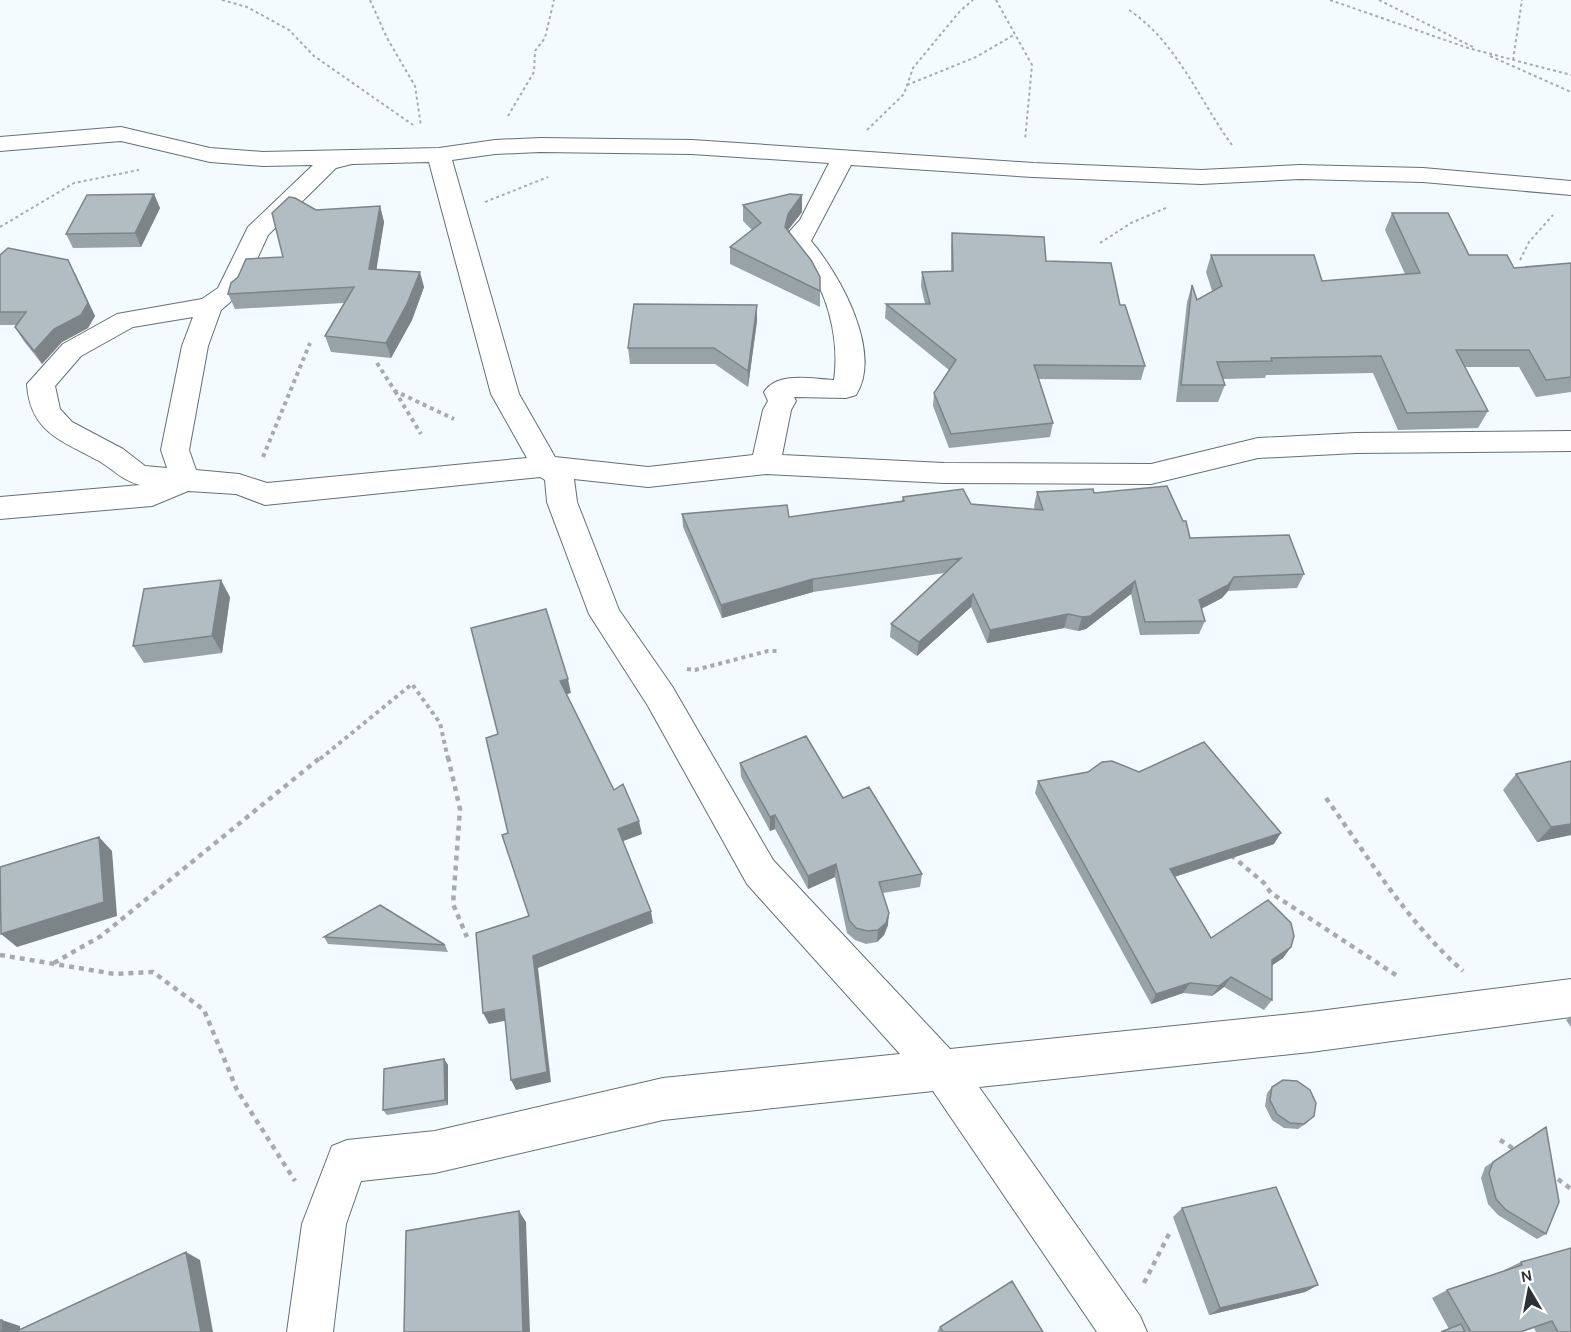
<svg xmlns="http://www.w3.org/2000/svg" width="1571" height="1332" font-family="Karla,sans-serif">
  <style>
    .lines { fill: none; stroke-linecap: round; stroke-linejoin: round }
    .minor-casing { stroke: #657075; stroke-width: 2 }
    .path-far2 { stroke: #a6acae; stroke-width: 2; stroke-dasharray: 3 3; stroke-linecap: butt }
    .path-far1 { stroke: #a6acae; stroke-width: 4; stroke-dasharray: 4 4; stroke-linecap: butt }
    .path { stroke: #a6acae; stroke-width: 4.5; stroke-dasharray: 5 5; stroke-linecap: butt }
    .minor { fill: #fff; fill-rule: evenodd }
    .wall { fill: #98a3a7 }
    .shaded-wall { fill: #7c8488 }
    .building { fill: #b1bdc2; stroke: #7c8488; stroke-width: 1.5 }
  </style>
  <rect width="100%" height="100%" fill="#f4fbfe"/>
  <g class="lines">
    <!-- minor casing -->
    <g class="minor-casing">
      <path id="minor" d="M121 127 210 148 263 152 439 148 495 140 540 138 692 140 1033 163 1201 170 1300 165 1423 168 1571 181V195L1423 182 1300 179 1201 184 1033 177 851 165 811 241C840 275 883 352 856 395L846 398 794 397 796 401 791 410 782 455 944 463 1151 464 1258 438 1356 433 1571 431V451L1356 453 1258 458 1151 484 944 483 766 474 648 487 574 479 577 502 619 610 672 686 773 860 950 1049 1311 1012 1571 979V1017L1311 1052 979 1087 1140 1316 1147 1332H1097L933 1091 663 1120 435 1173 361 1181 346 1224 333 1332H287L302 1224 332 1146 347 1140 435 1131 663 1078 900 1054 747 884 648 706 589 614 547 502 545 480 540 477 265 505 236 494 188 491 152 506 0 519V497L140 485C123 481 114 470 99 461 63 441 30 433 27 384L63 344 117 314 202 299 218 288 248 227 313 165 263 166 210 162 121 141 0 151V137ZM540 152 692 154 829 163 800 220 790 231 787 242C795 254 805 264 813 275 831 305 839 346 834 380 813 379 777 371 764 392L768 401 763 410 753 455 648 467 555 457 519 394 452 160 495 154ZM429 162 491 394 527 458 267 483 239 474 196 470 189 450 208 346 221 310 242 292 268 235 336 168 352 164ZM193 317 182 346 161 450 167 468 145 466 123 449 72 422 60 409 55 386 81 356 133 327Z"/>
    </g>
    <!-- path-far2 -->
    <path class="path-far2" d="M222 0 247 7 289 30 314 56 413 125
      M370 0 387 38 415 86 421 126
      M996 0 1032 65 1025 140
      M1330 0 1468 48 1571 75
      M1379 0 1475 48
      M1129 10C1177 42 1199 100 1232 145
      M1490 56 1571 92
      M1513 60 1522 0
      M907 85 976 57 1014 35
      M508 116 534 72 535 51 545 38 554 0
      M867 130 904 94 913 68 960 11 973 0
      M485 202 548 177
      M0 227 74 183 139 170
      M1100 243 1131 223 1168 207
      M1520 260 1529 242 1553 215"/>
    <!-- path-far1 -->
    <path class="path-far1" d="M377 363 395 391 454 419
      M395 391 421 434
      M263 457 310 343
      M687 669 695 670 768 651H779
      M320 759 412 684 440 723 448 759"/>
    <!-- path -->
    <path class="path" d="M448 757 460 809 453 904 467 937
      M1326 798C1369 858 1407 922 1463 971
      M1231 855 1264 883 1271 893 1399 977
      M0 955 115 974 153 972 204 1010 237 1090 295 1181
      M54 963 101 936 321 757
      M1500 1140 1517 1151
      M1550 1173 1571 1189
      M1144 1283 1170 1232"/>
    <!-- minor -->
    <use href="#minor" class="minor"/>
  </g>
  <!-- wall -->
  <path class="wall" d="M154 194 160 208 141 247 73 248 66 234Z
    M802 195V212L788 230 820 277V307L730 264V247L752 230 743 221V205Z
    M380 206 384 222 376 270 424 287 412 320 391 358 331 352 325 336 344 303 235 309 228 294 283 257 316 210Z
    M1392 213 1469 255 1514 268 1571 263V392L1536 397 1519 367H1465L1488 411 1478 428 1398 430 1373 373 1266 375 1265 378 1222 379 1225 385 1218 402H1176L1187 302 1192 285 1197 300 1212 291 1206 272 1211 255 1322 281 1405 274 1385 230Z
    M952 233 1046 261 1120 305 1145 366 1141 380 1038 379 1053 423 1050 437 949 448 933 406 934 393 949 370 885 318 886 304H925L921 286 922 272 951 271V246Z
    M0 255 75 273 95 316 88 328 62 342 42 364 23 340 15 327 16 325H0Z
    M757 305V321L748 387 715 364H630L628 348Z
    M1037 492 1094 493 1190 538 1304 574 1297 588 1228 591 1222 598 1201 609 1205 621 1199 634 1140 635 1131 594 1086 629 1078 631 1064 628 987 643 971 607 917 656 890 637 891 624 945 573 813 592 722 618 683 527 682 514 789 517 902 501 903 497 1035 510 1034 506Z
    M230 597 222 653 144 663 133 646Z
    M1571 761V835L1537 842 1503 790 1516 774Z
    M740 763 843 798 922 874 920 887 883 893 888 925 884 935 877 942 866 944 855 940 847 933 835 877 808 889 775 829 770 831 741 777Z
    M1038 781 1274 844 1175 877 1211 938 1291 947 1283 958 1272 965V1000L1264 1010 1224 987 1212 996 1183 993 1151 1004 1035 793Z
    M324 937 445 945 448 952 328 944Z
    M1571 1016V1027L1566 1020Z
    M444 1059 448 1065V1105L387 1115 383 1110Z
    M1272 1087 1308 1122 1298 1129 1284 1128 1272 1120 1265 1106 1267 1093Z
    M1546 1127V1234L1537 1239 1498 1215 1488 1204 1481 1178 1485 1167Z
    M1182 1208 1318 1285 1305 1292 1209 1315 1173 1217Z
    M1521 1262 1571 1332H1536L1534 1328 1522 1332H1441L1449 1329 1432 1298 1447 1290 1504 1271V1270Z
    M940 1327 1043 1332H937Z"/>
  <!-- shaded-wall -->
  <path class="shaded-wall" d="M154 194 160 208 141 247 135 233Z
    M802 195V212L788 230 785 227 788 214Z
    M380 206 384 222 374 285 369 269Z
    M68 260 95 316 88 328 62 342 42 364 34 351 54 329Z
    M420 272 424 287 412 320 391 358 386 343Z
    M757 305V321L748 387V371Z
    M1234 577 1228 591 1222 598 1193 613 1199 600Z
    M813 579V592L722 618 721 605Z
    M221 580 230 597 222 653 212 636Z
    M1135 581 1131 594 1086 629 1078 631 1082 617Z
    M973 594 971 607 917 656 919 642Z
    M1068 614 1064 628 987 643 990 630Z
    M568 679 571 693 564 695 560 681Z
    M775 815V829L770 831V817Z
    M639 821 642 834 621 842 618 829Z
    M1571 824V835L1537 842 1551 827Z
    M1281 833 1274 844 1164 880 1170 869Z
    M99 837 112 851 117 916 17 947 1 934Z
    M836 864 835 877 808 889V876Z
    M651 911 653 923 538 968 551 1082 516 1090 511 1080 533 956Z
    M889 913 888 925 884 935 877 942 878 930Z
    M1291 947 1283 958 1264 971 1272 960Z
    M1231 977 1224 987 1212 996 1219 986Z
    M1190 983 1183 993 1151 1004 1156 994Z
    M504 1009 509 1020 489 1024 483 1013Z
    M444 1059 448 1065V1105L445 1100Z
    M519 1211 526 1222 530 1332H523Z
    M186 1252 200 1260 213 1332H201Z
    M1318 1285 1305 1292 1209 1315 1220 1308Z
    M2 1320 20 1326V1332H2Z"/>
  <!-- building -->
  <path class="building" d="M154 194 135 233 66 234 87 195Z
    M790 194 802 195 788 214 785 227 811 260 820 277V291L730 247 761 223 743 205Z
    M289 197 295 198 316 210 380 206 369 269 420 272 407 304 386 343 325 336 354 287 228 294 231 283 238 277 246 259 283 257 272 213Z
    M1392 213H1448L1469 255H1507L1514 268 1571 263V377L1546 380 1529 350H1456L1488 411 1407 413 1381 356 1271 358 1272 361 1217 362 1225 385H1181L1192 285 1197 300 1222 286 1211 255H1314L1322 281 1420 273Z
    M952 233 1044 237 1046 261 1111 263 1120 305H1125L1145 366 1034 365 1053 423 951 434 934 393 956 360 886 304H930L922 272 953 271Z
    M8 248 68 260 88 303 81 315 54 329 34 351 15 327 26 312H0V255Z
    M634 304 757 305 748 371 714 348H628Z
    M1167 486 1183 521H1186L1190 538 1289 535 1304 574 1234 577 1228 585 1199 600 1205 621 1145 622 1135 581 1090 616 1082 617 1068 614 990 630 973 594 919 642 891 624 961 558 813 579 721 605 682 514 787 505 789 517 904 501 903 497 963 489 971 504 1043 510 1037 492 1093 489 1094 493Z
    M221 580 212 636 133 646 144 589Z
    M546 609 568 679 560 681 614 790 623 784 639 821 618 829 651 911 533 956 547 1072 511 1080 504 1009 483 1013 476 933 529 916 502 835 508 833 486 738 498 734 471 628Z
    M806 736 843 798 869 787 922 874 879 882 889 913 886 923 878 930 867 931 856 928 849 920 836 864 808 876 775 815 770 817 740 763Z
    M1204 742 1281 833 1170 869 1211 938 1268 900 1291 923 1294 936 1291 947 1272 960V1000L1231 977 1219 986 1190 983 1156 994 1038 781 1088 772 1102 762 1112 761 1139 772Z
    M1571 761V824L1551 827 1516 774Z
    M99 837 104 902 1 934 0 867Z
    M380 905 445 945 324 937Z
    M444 1059 445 1100 383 1110 384 1069Z
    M1283 1080 1297 1081 1310 1090 1316 1103 1314 1116 1304 1124 1290 1123 1277 1114 1270 1100 1272 1087Z
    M1546 1127 1559 1202 1546 1234 1506 1210 1496 1199 1489 1173 1493 1162Z
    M1276 1187 1318 1285 1220 1308 1182 1208Z
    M519 1211 523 1332H404L406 1231Z
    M1571 1248V1332H1558L1552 1321 1520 1332H1471L1447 1290 1522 1265 1521 1262Z
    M186 1252 201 1332H15Z
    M1012 1281 1043 1332H943L940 1327Z
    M0 1320H2V1332H0Z
    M1461 1324 1465 1332H1441Z"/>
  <!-- north arrow -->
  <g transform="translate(1529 1290) rotate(350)" stroke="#ffffff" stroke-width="4.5" paint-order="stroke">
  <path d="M0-4.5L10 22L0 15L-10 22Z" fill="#2c3133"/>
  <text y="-9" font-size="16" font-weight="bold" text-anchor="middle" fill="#2c3133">N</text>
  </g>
</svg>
